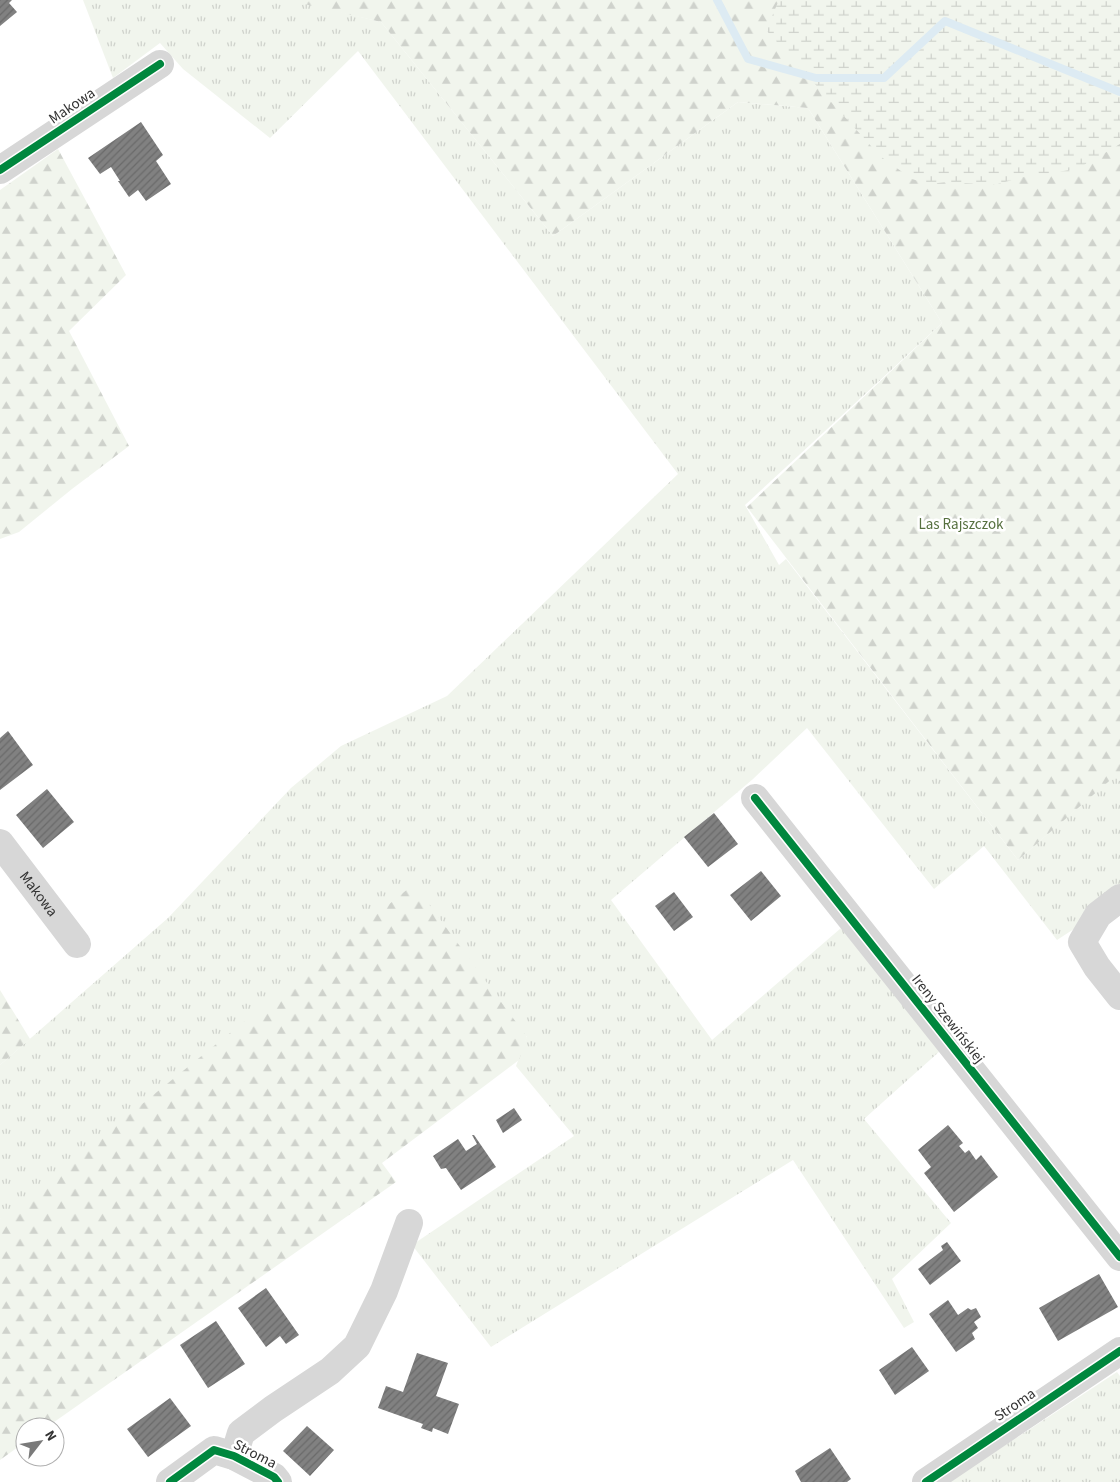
<svg xmlns="http://www.w3.org/2000/svg" width="1120" height="1482" font-family="'Source Sans 3',sans-serif">
  <style>
    .grass { fill: url(#grass-tufts) }
    .forest { fill: url(#forest-firs) }
    .wetland { fill: url(#wetland-marsh) }
    .lines { fill: none; stroke-linecap: round; stroke-linejoin: round }
    .stream { stroke: #ddebf3; stroke-width: 8 }
    .building { fill: url(#building-hatch) }
    .minor { stroke: #d7d7d7; stroke-width: 28 }
    .cycleway-casing { stroke: #fff; stroke-width: 11 }
    .cycleway { stroke: #00873e; stroke-width: 8 }
    .labels { text-anchor: middle; dominant-baseline: central; stroke-width: 5; stroke-linejoin: round; paint-order: stroke }
    .street-label { font-size: 15px; fill: #333; stroke: #fff }
    .park-label { font-size: 15px; fill: #56703f; stroke: #fff }
  </style>
  <defs>
    <pattern id="grass-tufts" width="24" height="20" patternUnits="userSpaceOnUse" patternTransform="scale(1.25)"><rect width="24" height="20" fill="#f1f5ed"/><path d="M3 7l-1-3M5 7V3M7 7l1-3M15 17l-1-3M17 17v-4M19 17l1-3" fill="none" stroke="#cfd2cc"/></pattern>
    <pattern id="forest-firs" width="22" height="20" patternUnits="userSpaceOnUse" patternTransform="scale(1.25)"><rect width="22" height="20" fill="#f1f5ed"/><path d="M5 1l3.5 6h-7zM16 11l3.5 6h-7z" fill="#cfd2cc"/></pattern>
    <pattern id="wetland-marsh" width="20" height="14" patternUnits="userSpaceOnUse" patternTransform="scale(1.25)"><rect width="20" height="14" fill="#f1f5ed"/><path d="M1 5h8M5 5V1M11 12h8M15 12V8" fill="none" stroke="#cfd2cc"/></pattern>
    <pattern id="building-hatch" width="6" height="6" patternUnits="userSpaceOnUse" patternTransform="scale(1.25)"><rect width="6" height="6" fill="#818181"/><path d="M-1 1l2-2M0 6l6-6M5 7l2-2" fill="none" stroke="#6a6a6a"/></pattern>
  </defs>
  <rect width="100%" height="100%" fill="#fff"/>
  <!-- grass -->
  <path class="grass" d="M83 0H292L381 22 553 236 738 102 808 108 942 323 745 505 779 565 786 559 1018 860 1115 775 1120 781V899L1057 940 984 846 934 889 807 728 753 779 611 900 712 1040 841 928 940 1051 864 1119 951 1223 892 1279 914 1322 904 1328 793 1160 491 1347 412 1245 574 1136 516 1066 527 1036 0 1219V1065L168 918 291 788 341 746 447 696 678 474 358 51 270 138 183 69 160 43 113 78Z
    M1117 1372 1120 1376V1482H949Z"/>
  <!-- forest -->
  <path class="forest" d="M292 0H1120V781L1115 776 1018 860 747 507 942 323 808 108 738 102 553 236 381 22 291 1Z
    M58 149 126 275 69 331 129 446 72 489 19 532 0 539V190Z
    M414 884 527 1037 519 1060 382 1163 396 1182 47 1427H25V1442L0 1460V1219Z
    M0 990 30 1039 0 1065Z"/>
  <!-- wetland -->
  <path class="wetland" d="M779 0H1120V144L1077 169 1023 177 994 185 948 182 928 184 912 179 880 156 766 30Z"/>
  <g class="lines">
    <!-- stream -->
    <path class="stream" d="M717 0 748 59 816 78H884L945 21 1120 92"/>
  </g>
  <!-- building -->
  <path class="building" d="M0 0H12L9 3 17 12 0 26Z
    M141 122 163 155 156 161 171 184 146 201 138 190 129 197 118 181H120L111 167 100 174 88 158Z
    M8 731 33 765 0 790V738Z
    M47 789 74 822 43 848 16 815Z
    M714 813 738 844 708 867 684 837Z
    M761 871 781 896 751 921 730 895Z
    M674 892 693 917 674 931 655 906Z
    M514 1108 522 1120 503 1133 496 1120Z
    M948 1125 963 1143 959 1146 965 1153 969 1150 976 1160 981 1155 998 1177 954 1212 924 1173 931 1167 918 1150Z
    M472 1135H474L496 1167 461 1190 446 1168 441 1169 433 1156 458 1139 466 1151 477 1144Z
    M947 1242 961 1261 930 1285 918 1269 943 1250 941 1246Z
    M1099 1274 1118 1307 1058 1341 1039 1308Z
    M266 1288 299 1335 286 1344 280 1336 266 1347 238 1308Z
    M948 1300 958 1315 968 1308 971 1310 976 1308 981 1317 974 1322 978 1328 972 1333 975 1339 956 1352 929 1314Z
    M216 1321 245 1364 208 1388 180 1345Z
    M912 1347 929 1371 895 1395 879 1370Z
    M417 1353 448 1363 436 1396 459 1404 448 1434 433 1428 432 1432 421 1428 423 1424 378 1408 386 1386 403 1392Z
    M170 1398 191 1426 148 1457 127 1429Z
    M307 1426 334 1450 310 1476 283 1451Z
    M830 1448 851 1479 847 1482H801L795 1471Z"/>
  <g class="lines">
    <!-- minor -->
    <g class="minor">
      <path d="M0 170 160 64"/>
      <path d="M755 798 1120 1257"/>
      <path id="s1" d="M0 843 77 944"/>
      <path d="M1120 898 1098 915 1082 942 1097 967 1120 996"/>
      <path d="M234 1456 241 1433 273 1409 330 1371 357 1346 384 1291 409 1223"/>
      <path d="M170 1482 214 1450 234 1456 274 1477 278 1482"/>
      <path d="M926 1482 1120 1351"/>
    </g>
    <!-- cycleway casing -->
    <g class="cycleway-casing">
      <path id="cycleway" d="M0 170 160 64
        M755 798 1120 1257
        M170 1482 214 1450 234 1456 274 1477 278 1482
        M926 1482 1120 1351"/>
    </g>
    <!-- cycleway -->
    <use href="#cycleway" class="cycleway"/>
  </g>
  <g class="labels">
    <!-- street labels -->
    <g class="street-label">
      <text transform="translate(72 106) rotate(-34)">Makowa</text>
      <text stroke="none"><textPath href="#s1" startOffset="64">Makowa</textPath></text>
      <text transform="translate(948 1019) rotate(52)">Ireny Szewińskiej</text>
      <text transform="translate(1015 1405) rotate(-34)">Stroma</text>
      <text transform="translate(255 1454) rotate(27)">Stroma</text>
    </g>
    <!-- park labels -->
    <g class="park-label">
      <text x="961" y="524">Las Rajszczok</text>
    </g>
  </g>
  <!-- north arrow -->
  <g transform="translate(40 1442) rotate(59)"><circle r="24" fill="#ffffff" stroke="#adadad"/>
  <path d="M0-4L9 19L0 12L-9 19Z" fill="#7a7a7a"/>
  <text y="-8" font-size="14" font-weight="bold" text-anchor="middle" fill="#333333">N</text>
  </g>
</svg>
